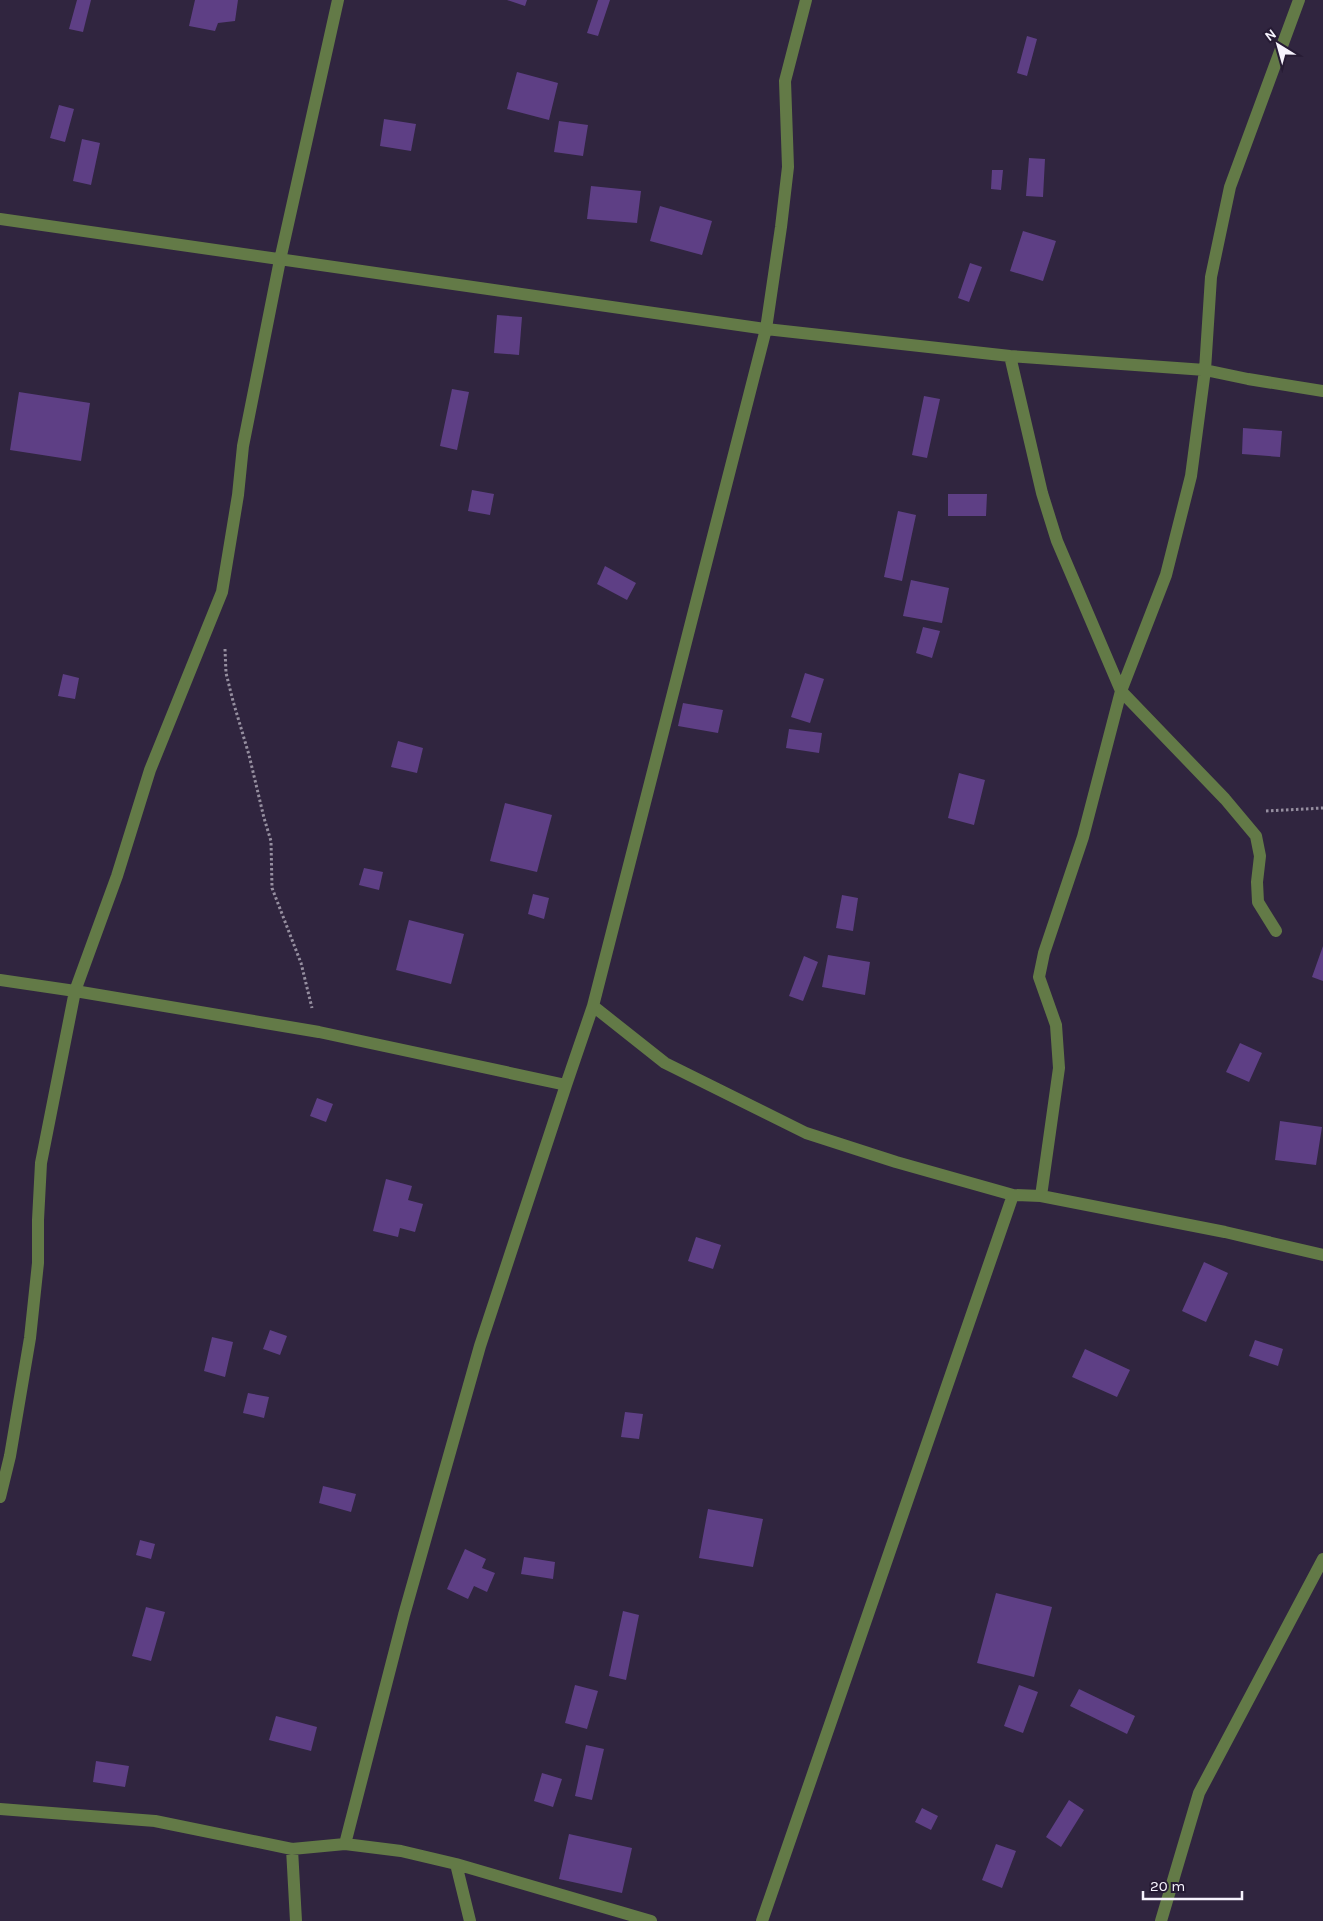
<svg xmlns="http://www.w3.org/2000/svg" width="1323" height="1921" font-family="Karla,sans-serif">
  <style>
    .building { fill: #5e3f85 }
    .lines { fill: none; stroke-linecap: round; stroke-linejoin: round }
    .path { stroke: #968fa0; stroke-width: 3; stroke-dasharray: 2.5 2.5; stroke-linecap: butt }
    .minor { stroke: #637a47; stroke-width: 12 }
  </style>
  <rect width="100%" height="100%" fill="#30253f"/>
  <!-- building -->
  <path class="building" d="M77 0H91L83 32 69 29Z
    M195 0H238L235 21 218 23 215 31 189 26Z
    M507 0H527L525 6Z
    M598 0H610L598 36 587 33Z
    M1027 36 1037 39 1027 76 1017 73Z
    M517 72 558 83 549 120 507 109Z
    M59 105 74 109 65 142 50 138Z
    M384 119 416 124 411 151 380 146Z
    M559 121 588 125 583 156 554 152Z
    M82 139 100 143 91 185 73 181Z
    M1029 158 1045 159 1043 197 1026 196Z
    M992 170H1003L1001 190 991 189Z
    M591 186 641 191 637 223 587 219Z
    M660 206 712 221 702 255 650 241Z
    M1023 231 1056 241 1043 281 1010 271Z
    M970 263 982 267 969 302 958 298Z
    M497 315 522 317 519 355 494 353Z
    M452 389 469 392 457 450 440 446Z
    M19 392 90 403 81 461 10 450Z
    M924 396 940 399 927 458 912 455Z
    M1243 428 1282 431 1280 457 1242 454Z
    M472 490 494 494 490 515 468 511Z
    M948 494H987L986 516H948Z
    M898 511 916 515 902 581 884 577Z
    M605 566 636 583 627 600 597 584Z
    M911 580 949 588 942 623 903 616Z
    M923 627 940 631 932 658 916 653Z
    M805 673 824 679 810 723 791 717Z
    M63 674 79 678 75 699 58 696Z
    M683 703 723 710 718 733 678 726Z
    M789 729 822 733 819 753 786 748Z
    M398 741 423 748 417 773 391 767Z
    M959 773 985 780 974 825 948 818Z
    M505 803 552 815 537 872 490 861Z
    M364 868 383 872 379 890 359 885Z
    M533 894 549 898 544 919 528 914Z
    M842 895 858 898 853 931 836 928Z
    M409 920 464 934 451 984 396 970Z
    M1323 946V981L1312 977Z
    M828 955 870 962 865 995 822 987Z
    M804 956 818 962 803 1001 789 996Z
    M1240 1043 1262 1053 1249 1082 1226 1072Z
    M317 1098 333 1104 326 1122 310 1116Z
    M1280 1121 1322 1127 1316 1165 1275 1160Z
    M386 1179 412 1186 408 1200 423 1204 415 1232 400 1228 398 1237 373 1231Z
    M696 1237 721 1245 713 1269 688 1261Z
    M1204 1262 1228 1273 1206 1322 1182 1311Z
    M270 1330 287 1336 280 1355 263 1349Z
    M212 1337 233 1342 225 1377 204 1371Z
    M1255 1340 1283 1349 1278 1366 1249 1356Z
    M1085 1349 1130 1370 1117 1397 1072 1377Z
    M248 1393 269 1397 264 1418 243 1413Z
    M625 1412 643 1414 639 1439 621 1437Z
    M323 1486 356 1494 351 1512 319 1503Z
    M708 1509 763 1519 753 1567 699 1558Z
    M140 1540 155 1544 151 1559 136 1555Z
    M465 1549 486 1559 482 1568 495 1573 487 1592 474 1586 468 1599 447 1589Z
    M524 1557 555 1562 553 1579 521 1574Z
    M996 1593 1052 1607 1034 1677 977 1663Z
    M146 1607 165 1612 151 1661 132 1656Z
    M623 1611 639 1615 626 1680 609 1676Z
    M575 1685 598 1691 587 1729 565 1723Z
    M1019 1685 1038 1692 1023 1733 1004 1726Z
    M1079 1689 1135 1716 1127 1734 1070 1706Z
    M276 1716 317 1727 311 1751 269 1740Z
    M586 1745 604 1749 592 1800 575 1796Z
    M96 1761 129 1766 125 1787 93 1782Z
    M542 1773 562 1779 553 1807 534 1801Z
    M1069 1800 1084 1810 1061 1847 1046 1837Z
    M922 1808 938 1816 931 1830 915 1822Z
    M569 1834 632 1848 622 1893 559 1879Z
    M996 1844 1016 1851 1002 1888 982 1880Z"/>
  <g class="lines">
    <!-- path -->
    <path class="path" d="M225 649 226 673 233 701 249 755 264 818 271 841 272 888 301 963 312 1008
      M1266 811 1323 808"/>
    <!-- minor -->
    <path class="minor" d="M0 219 766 329 781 227 788 167 785 81 806 0
      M1010 356 1042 493 1057 541 1121 691 1083 837 1044 953 1039 977 1056 1025 1059 1068 1041 1196
      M1276 931 1258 902 1257 882 1260 856 1256 836 1225 799 1121 691 1166 575 1191 476 1205 370 1211 277 1230 187 1299 0
      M0 980 75 991 319 1032 566 1085
      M593 1006 665 1063 806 1133 896 1162 1013 1195 1041 1196 1225 1232 1323 1255
      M0 1497 10 1456 30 1338 38 1263V1220L41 1163 75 991 117 876 150 770 222 592 238 495 243 446 280 260 338 0
      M0 1809 155 1821 292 1849 345 1844 401 1851 456 1864 651 1921
      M345 1844 404 1615 480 1346 566 1085 593 1006 766 329 1010 356 1205 370 1248 379 1323 391
      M292 1849 296 1921
      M456 1864 470 1921
      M762 1921 1013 1195
      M1161 1921 1199 1793 1323 1559"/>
  </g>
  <!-- north arrow -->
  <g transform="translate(1278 45) rotate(323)" stroke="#261b34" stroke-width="4" paint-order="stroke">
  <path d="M0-4L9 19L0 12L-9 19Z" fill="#f6f3fd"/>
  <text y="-8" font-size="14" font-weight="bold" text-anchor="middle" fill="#f6f3fd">N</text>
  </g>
  <!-- scale -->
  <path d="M1143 1891v8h99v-8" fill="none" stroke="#f6f3fd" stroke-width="2.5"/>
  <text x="1150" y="1891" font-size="15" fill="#f6f3fd" stroke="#261b34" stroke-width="4" paint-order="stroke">20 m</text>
</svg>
